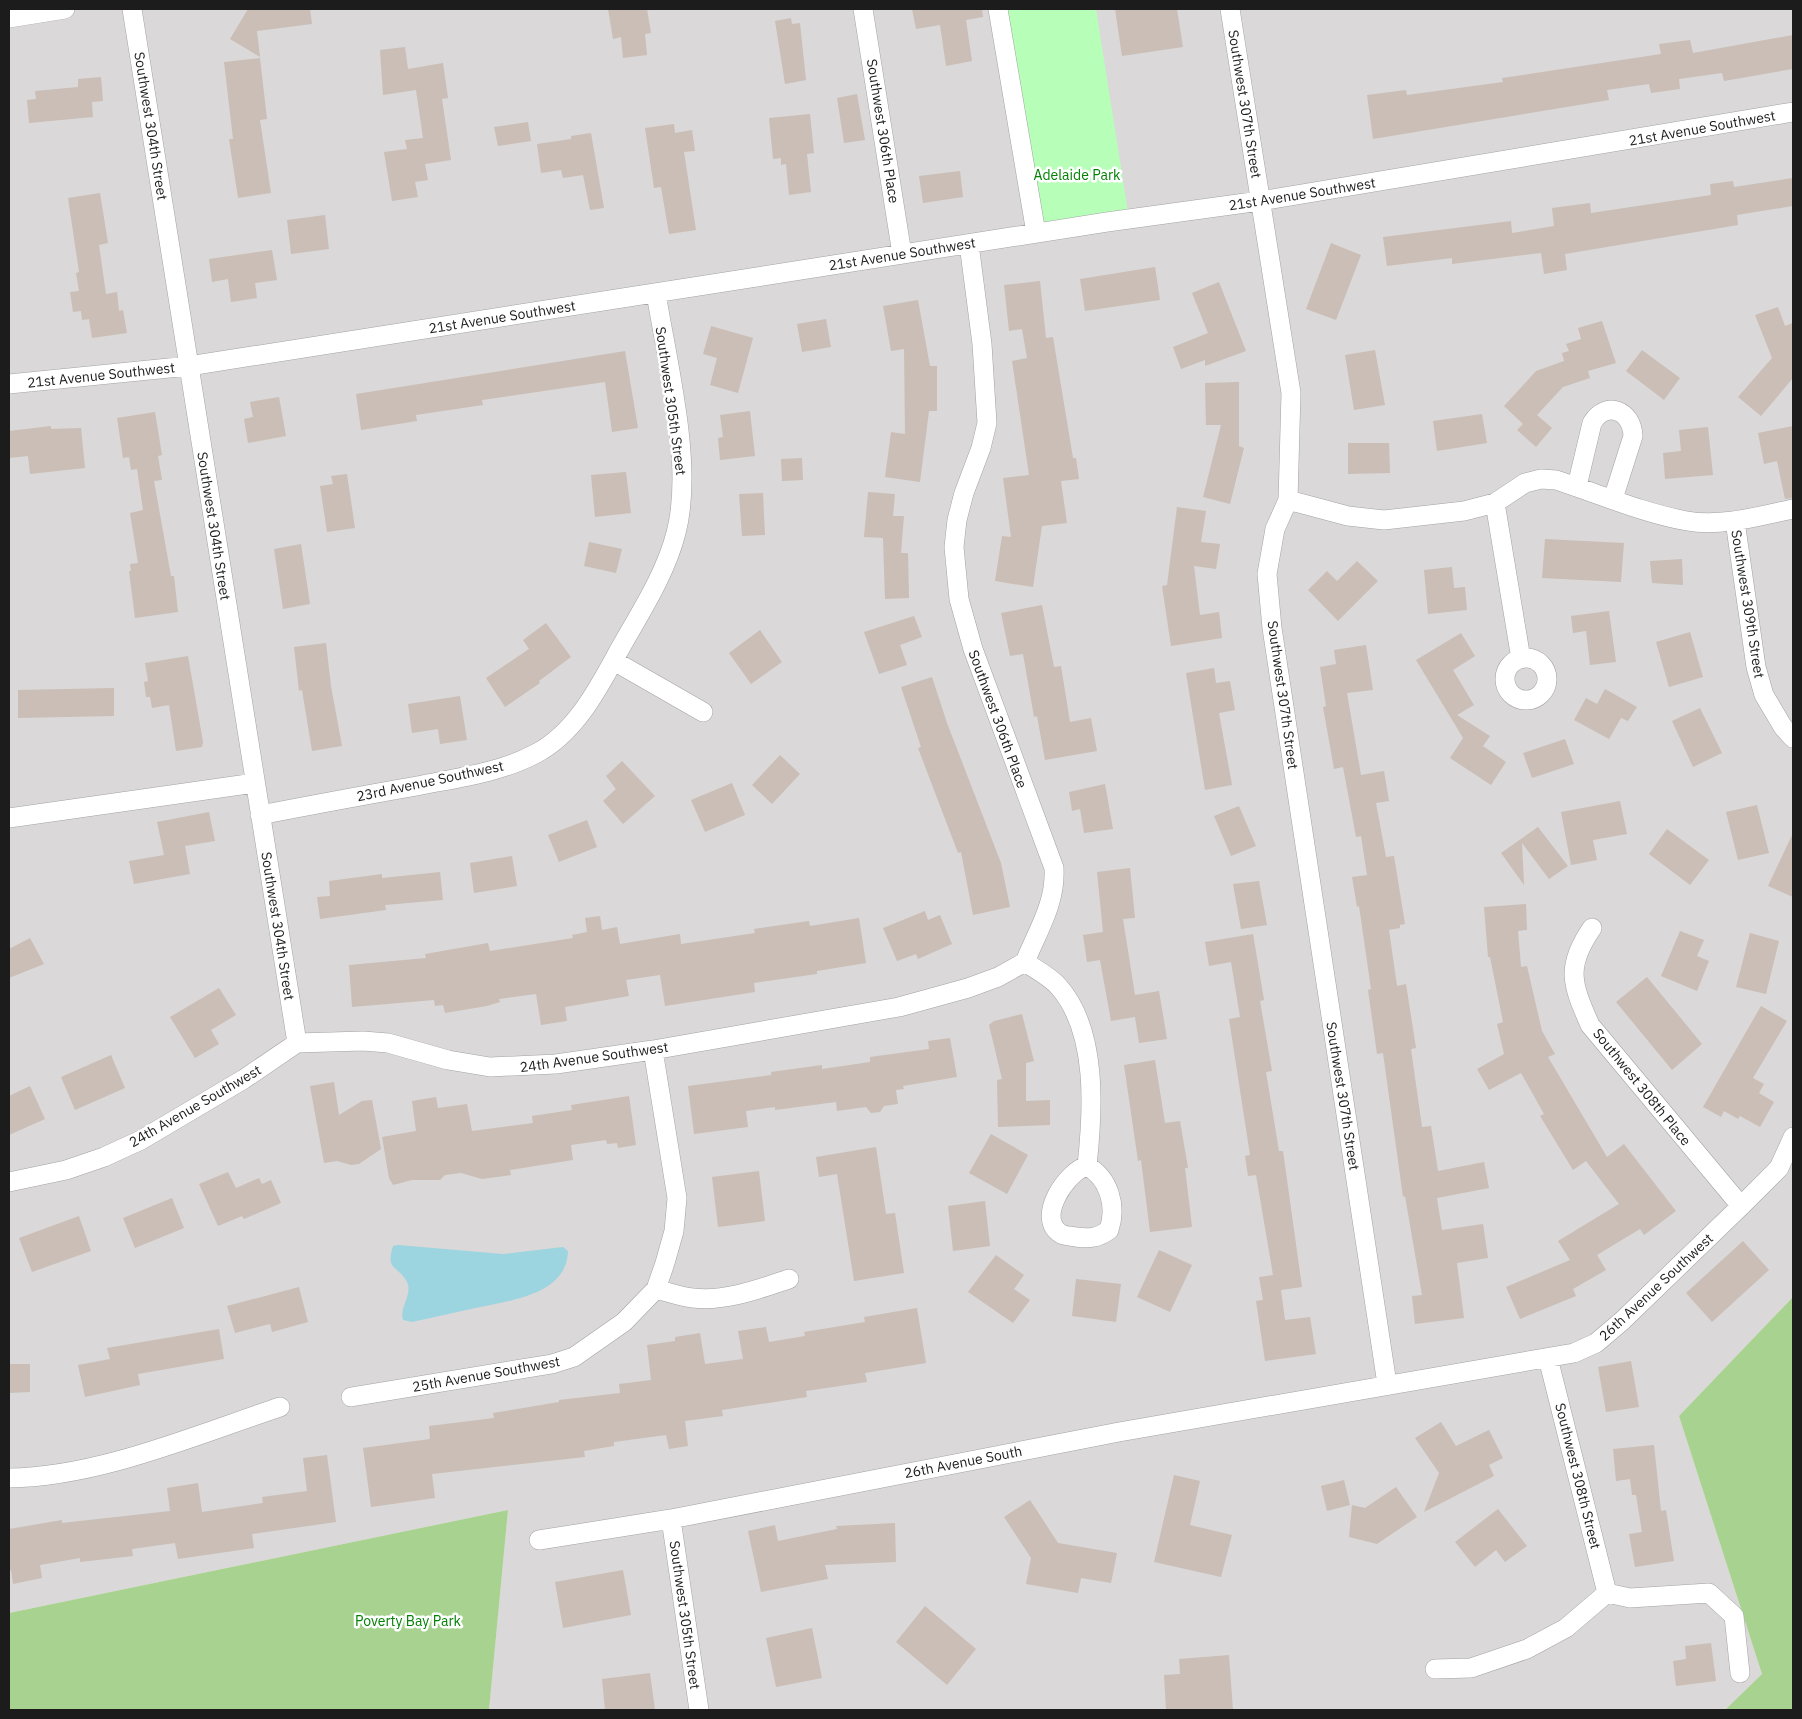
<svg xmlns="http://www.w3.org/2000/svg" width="1802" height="1719" font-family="'IBM Plex Sans',sans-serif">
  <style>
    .residential { fill: #dad8d8 }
    .forest { fill: #a8d290 }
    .park { fill: #b7feb8 }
    .water { fill: #9cd5e0 }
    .building { fill: #cabeb6 }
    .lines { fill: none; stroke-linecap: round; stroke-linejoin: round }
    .minor-casing { stroke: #a3a3a3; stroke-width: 20 }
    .minor { stroke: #fff; stroke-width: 19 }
    .labels { text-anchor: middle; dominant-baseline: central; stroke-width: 5; stroke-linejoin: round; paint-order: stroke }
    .street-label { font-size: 14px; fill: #1c1c1c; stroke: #fff }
    .park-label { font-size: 14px; fill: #028104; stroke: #fff }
  </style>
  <rect width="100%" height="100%" fill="#eee9e0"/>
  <!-- residential -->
  <path class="residential" d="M9 9H1793V1297L1679 1416 1762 1674 1725 1710H489L508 1510 9 1613Z"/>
  <!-- forest -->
  <path class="forest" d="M1793 1297V1710H1725L1762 1674 1679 1416Z
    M508 1510 489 1710H9V1613Z"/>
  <!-- park -->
  <path class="park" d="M1007 9H1096L1129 218 1042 232Z"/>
  <!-- water -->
  <path class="water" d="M398 1245 503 1254 563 1247 568 1251C567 1294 512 1300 480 1307 457 1312 435 1317 412 1322L403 1320C399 1307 413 1295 407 1282 398 1265 385 1271 393 1246Z"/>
  <!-- building -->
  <path class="building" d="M248 9H310L312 24 257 31 260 57 230 39Z
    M608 9H647L651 33 645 34 647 55 623 58 621 37 613 39Z
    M912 9H982L983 17 966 20 972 61 946 66 940 25 916 29Z
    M1115 9H1177L1183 47 1122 56Z
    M791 18 792 24 800 23 806 80 785 84 775 21Z
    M1793 35V69L1724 81 1722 73 1679 79 1680 89 1651 93 1649 84 1607 90 1609 100 1373 139 1367 95 1406 90 1407 95 1503 82 1502 78 1661 54 1659 44 1690 40 1693 53Z
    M405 47 408 69 443 63 448 98 442 99 451 160 425 164 428 180 415 182 418 197 392 201 384 152 407 149 405 140 423 138 416 90 383 95 380 50Z
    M260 58 267 119 260 120 271 193 238 198 229 139H233L224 62Z
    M101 77 103 101 92 102 93 117 29 123 27 100 36 99 35 91 78 87V79Z
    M857 94 865 140 844 143 837 98Z
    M810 114 814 153 807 154 811 192 789 195 786 164 781 165V158L773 159 769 118Z
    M528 122 531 141 498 146 494 127Z
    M674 124 675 133 692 130 695 151 684 152 696 230 669 234 661 187 654 188 645 128Z
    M591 133 604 208 590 210 583 175 563 178 561 170 541 173 537 144 571 139V136Z
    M960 171 963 197 923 203 919 176Z
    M1793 178V206L1737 215 1738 225 1565 254 1567 270 1544 274 1541 253 1452 264V258L1387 266 1383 237 1511 221 1512 233 1554 226 1552 208 1590 203 1591 213 1711 195 1710 184 1733 181 1734 187Z
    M100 193 108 243 99 245 106 294 117 292 119 311 123 310 127 333 92 338 89 319 82 320 81 311 73 312 70 292 79 291 76 273 79 272 68 198Z
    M325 215 329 249 291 254 287 220Z
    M1331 243 1361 255 1336 320 1306 309Z
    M272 250 277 280 255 283 257 298 231 302 228 279 212 282 209 259Z
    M1155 267 1160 300 1085 311 1080 279Z
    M1040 281 1046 338 1053 337 1073 458H1076L1079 479 1061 481 1067 523 1042 526 1033 587 995 581 1002 536 1011 537 1003 478 1029 475 1012 361 1027 358 1022 329 1009 331 1004 285Z
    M1219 282 1246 351 1205 366V360L1181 369 1173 347 1208 333 1192 293Z
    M918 300 930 366H937V411H929L920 482 885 477 891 432 905 434 904 349 891 351 883 306Z
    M1778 307 1785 326 1793 323V378L1761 416 1738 397 1772 358 1755 315Z
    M826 319 831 347 802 352 797 324Z
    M1602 321 1616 363 1588 371 1590 378 1563 387 1537 415 1552 428 1536 447 1517 430 1523 424 1504 406 1536 371 1564 361 1562 353 1569 351 1566 344 1581 339 1578 328Z
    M711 326 753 338 738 393 710 385 717 358 703 354Z
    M1375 350 1385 405 1354 410 1345 355Z
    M1642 350 1680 378 1664 400 1626 371Z
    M625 351 638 428 612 432 605 382 482 400 483 405 416 415 417 421 361 430 356 394Z
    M1239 382V446L1244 448 1230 504 1203 497 1221 425H1206L1205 383Z
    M279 397 286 436 248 443 244 419 253 417 250 402Z
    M750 411 755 456 720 460 718 438 723 437 720 415Z
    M155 412 162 455 158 456 162 480 154 481 171 576H174L178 612 135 618 129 571H131L130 564 138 563 130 513 143 510 137 469 131 470 129 457 123 458 117 418Z
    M1482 414 1487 443 1437 451 1433 421Z
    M51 426V429L81 428 85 468 30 474 28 456 9 458V431Z
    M1793 426V498L1785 499 1777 461 1764 464 1758 433Z
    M1708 427 1713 475 1665 479 1663 453 1681 451 1679 430Z
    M1348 443H1389L1390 473 1348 474Z
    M802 458 803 480 782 481 781 459Z
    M626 472 631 513 595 517 591 475Z
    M347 474 355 528 327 532 320 486 333 484 331 476Z
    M868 492 895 494 893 516H904L901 553H908L909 598 885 599 883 538 864 537Z
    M763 493 765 535 742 536 739 494Z
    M1177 507 1206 511 1201 542 1220 544 1216 569 1194 566 1200 615 1219 612 1222 638 1171 646 1162 586 1167 585Z
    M1545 539 1624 543 1621 582 1542 578Z
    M589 542 622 549 616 573 584 566Z
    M301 544 310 604 283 609 274 549Z
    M1682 559 1683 585 1652 583 1650 561Z
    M1357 561 1378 581 1338 621 1308 590 1327 571 1337 581Z
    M1452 567 1454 588 1465 587 1467 610 1428 614 1424 570Z
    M1042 605 1054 667 1061 666 1070 722 1091 718 1097 751 1045 760 1037 716 1034 717 1023 654 1010 656 1001 613Z
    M1609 611 1616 662 1590 665 1586 631 1573 633 1571 616Z
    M914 616 922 637 900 645 907 665 879 674 864 632Z
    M546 623 571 657 539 681 540 683 505 707 486 678 529 649 523 640Z
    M760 630 782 662 751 684 729 653Z
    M1690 632 1703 677 1669 687 1656 642Z
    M1461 633 1475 656 1453 670 1474 705 1457 715 1490 736 1483 746 1506 762 1491 785 1450 758 1463 738 1416 660Z
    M326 643 331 686 342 746 312 751 302 690 299 691 294 647Z
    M1366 645 1373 690 1347 693 1361 775 1384 771 1389 801 1376 803 1386 857 1394 856 1405 924 1400 925V928L1389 930 1397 986 1406 984 1416 1048 1411 1049 1422 1127 1431 1126 1438 1171 1484 1162 1489 1188 1437 1198 1442 1230 1483 1224 1488 1258 1457 1263 1464 1318 1415 1324 1412 1296 1422 1295 1405 1196 1403 1197 1383 1053 1377 1054 1368 990 1371 989 1359 906 1357 907 1352 877 1367 875 1361 836 1356 837 1343 767 1334 769 1323 707 1326 706 1320 667 1336 664 1334 650Z
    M188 656 203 742 202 747 176 751 169 705 152 708 150 697H146L144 682 148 681 145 663Z
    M1214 668 1216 683 1230 681 1235 710 1219 713 1232 785 1205 790 1186 673Z
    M932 677 947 723 1001 863 1010 907 973 915 961 852 958 853 918 748 921 747 901 687Z
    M114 688V716L18 718V690Z
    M1605 689 1637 707 1628 721 1621 718 1609 739 1574 720 1586 698 1597 704Z
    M460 696 467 740 440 744 438 729 412 733 408 704Z
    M1700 708 1722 753 1693 767 1672 721Z
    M1565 739 1574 764 1532 778 1523 753Z
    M780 755 800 774 772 804 752 785Z
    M622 761 655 796 623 824 603 801 616 789 606 776Z
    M732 783 745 815 705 832 691 800Z
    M1105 784 1113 829 1084 833 1080 809 1072 811 1069 792Z
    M1620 801 1627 834 1593 840 1597 860 1571 865 1561 812Z
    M1757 805 1769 853 1738 860 1726 812Z
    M1239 806 1256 846 1231 856 1214 816Z
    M209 812 215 841 185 846 190 874 134 884 129 861 164 855 157 822Z
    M587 820 597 847 559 862 548 835Z
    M1538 827 1568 866 1549 879 1522 843 1524 885 1501 853Z
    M1667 829 1709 860 1690 885 1649 854Z
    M1793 833V897L1768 886Z
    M512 856 517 886 474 893 470 863Z
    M1130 868 1135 918 1123 919 1135 995 1159 991 1167 1039 1139 1043 1135 1017 1111 1021 1100 960 1087 962 1083 935 1103 932 1097 872Z
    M440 872 443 900 385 905 386 910 320 919 317 897 330 896 329 881 382 874V878Z
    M1259 881 1267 925 1241 929 1233 884Z
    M1526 904 1527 930 1518 931 1521 967 1527 966 1542 1031 1555 1054 1548 1057 1607 1157 1624 1144 1676 1211 1644 1235 1640 1229 1597 1255 1606 1270 1573 1289 1576 1296 1520 1319 1506 1287 1570 1260 1558 1241 1619 1204 1586 1161 1573 1170 1540 1116 1544 1114 1521 1073 1489 1090 1477 1069 1504 1054 1497 1024 1503 1022 1490 957H1488L1484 907Z
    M925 911 928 920 940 915 952 944 918 959 916 954 897 961 883 928Z
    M600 916 602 930 617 927 620 944 680 934 681 944 755 933 754 929 809 921 810 926 859 918 866 963 817 971V974L754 983 755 992 665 1006 660 975 626 980 629 996 565 1007 567 1021 541 1025 536 994 499 999 500 1002 487 1006 445 1013 443 1005 435 1006 434 1000 352 1007 349 965 426 958 425 954 488 943 490 951 573 938 572 935 587 932 585 918Z
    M1680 931 1704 940 1697 956 1709 961 1697 991 1661 976Z
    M1750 933 1779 941 1766 994 1736 987Z
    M1253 934 1264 1000 1260 1001 1272 1071 1266 1072 1279 1151H1283L1302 1287 1281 1290 1285 1320 1310 1317 1316 1354 1265 1361 1256 1301 1263 1300 1259 1277 1273 1275 1256 1175 1248 1176 1245 1156 1250 1155 1229 1019 1240 1017 1231 962 1209 966 1205 942Z
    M30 938 44 964 9 978V949Z
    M1647 977 1702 1044 1672 1070 1616 1002Z
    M219 988 236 1015 211 1030 219 1044 195 1058 170 1017Z
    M1761 1006 1787 1021 1753 1078 1764 1084 1759 1093 1774 1102 1760 1127 1740 1116 1738 1119 1724 1111 1721 1117 1703 1107Z
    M1022 1014 1034 1061 1026 1063V1101L1050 1100V1125L998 1127 997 1080 1002 1079 989 1025 994 1021Z
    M950 1038 957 1077 903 1086 904 1089 896 1090 898 1104 884 1106 880 1112 871 1113 866 1107 837 1111 836 1102 775 1110V1107L746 1111 748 1127 694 1134 688 1086 771 1075V1072L822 1065V1069L870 1062V1057L929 1049 928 1041Z
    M111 1055 125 1088 75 1110 61 1077Z
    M1155 1060 1165 1123 1180 1121 1188 1168H1185L1192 1227 1150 1232 1141 1160 1138 1161 1124 1065Z
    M334 1082 339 1115 362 1101 372 1100 381 1149 359 1164 351 1165 337 1161 324 1163 310 1086Z
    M30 1086 45 1119 9 1135V1096Z
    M629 1096 636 1145 618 1148 617 1143 607 1144 606 1140 571 1145 573 1160 510 1170 511 1175 482 1179 461 1173 445 1175 440 1180H412L393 1185 389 1178 382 1137 416 1131 412 1101 436 1097 438 1108 467 1104 472 1131 533 1123 532 1116 572 1110 571 1105Z
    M991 1134 1028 1155 1007 1194 969 1173Z
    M876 1147 886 1214 895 1213 904 1273 854 1281 837 1174 819 1177 816 1157Z
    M759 1171 765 1221 718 1227 712 1177Z
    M228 1172 236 1188 259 1178 262 1184 271 1180 281 1203 244 1219 242 1216 218 1226 199 1184Z
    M172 1198 184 1228 135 1248 123 1218Z
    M985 1201 990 1246 953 1251 948 1206Z
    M79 1216 91 1251 32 1272 19 1238Z
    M1743 1241 1769 1270 1712 1322 1686 1293Z
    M1159 1250 1192 1265 1170 1312 1137 1297Z
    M996 1255 1024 1275 1014 1289 1030 1300 1013 1323 968 1292Z
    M1076 1279 1121 1284 1116 1322 1072 1316Z
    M299 1287 308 1322 272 1332 270 1324 235 1333 227 1306Z
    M917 1308 926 1363 865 1373 867 1382 806 1391 807 1397 722 1410 723 1416 685 1421 688 1446 669 1449 666 1435 614 1442V1446L584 1451 585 1457 432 1474 435 1498 371 1507 363 1448 430 1439 429 1426 494 1418 493 1413 559 1402V1400L620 1393 619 1384 651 1380 647 1345 675 1341V1337L700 1333 705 1364 743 1359 738 1331 766 1327 769 1342 805 1336 804 1332 865 1322 864 1317Z
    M219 1329 224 1359 138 1374 140 1385 85 1397 78 1365 110 1359 107 1348Z
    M1631 1361 1639 1407 1606 1412 1598 1367Z
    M9 1364H30V1392L9 1393Z
    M1441 1422 1456 1446 1489 1430 1503 1458 1489 1465 1494 1476 1424 1512 1439 1473 1415 1438Z
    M1654 1445 1661 1511 1666 1510 1674 1561 1635 1567 1629 1534 1642 1532 1636 1495H1632L1630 1479 1616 1481 1613 1449Z
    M327 1455 336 1522 252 1534 254 1548 178 1559 175 1543 132 1549 133 1556 80 1562V1558L40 1565 42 1578 13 1584 11 1570 9 1571V1529L62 1520V1523L170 1511 167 1488 198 1483 202 1512 263 1503 262 1497 307 1491 303 1458Z
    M1174 1475 1200 1481 1190 1525 1232 1535 1221 1577 1154 1562Z
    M1344 1480 1350 1505 1327 1511 1321 1486Z
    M1396 1487 1417 1517 1377 1544 1349 1537 1352 1505 1365 1508Z
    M1030 1500 1058 1543 1117 1553 1111 1583 1081 1578 1078 1593 1026 1584 1031 1558 1004 1517Z
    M1498 1509 1527 1546 1505 1562 1496 1550 1475 1567 1455 1542Z
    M895 1523 896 1562 825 1565 828 1579 761 1592 748 1531 775 1525 778 1541 837 1529 836 1526Z
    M623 1570 631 1615 563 1628 555 1582Z
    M925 1606 976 1649 947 1685 896 1642Z
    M812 1628 822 1678 776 1687 766 1638Z
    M1711 1643 1716 1681 1676 1686 1673 1661 1686 1659 1685 1646Z
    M1229 1655 1233 1710H1166L1164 1675 1180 1674 1179 1659Z
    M650 1673 655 1710H605L602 1679Z"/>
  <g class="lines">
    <!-- minor casing -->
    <g class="minor-casing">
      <path id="minor" d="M132 9 297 1043
        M863 9 902 254
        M998 9 1036 233
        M1230 9 1291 393 1288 500 1275 529 1267 574 1272 628 1387 1384
        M9 18 65 9
        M969 244 982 344 987 423 981 448 964 493 957 520 954 547 959 599 973 649 1054 868C1056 903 1038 930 1025 962 1035 969 1051 977 1059 987 1098 1032 1093 1111 1087 1166 1109 1178 1117 1206 1109 1230 1098 1238 1089 1239 1076 1237 1071 1236 1065 1236 1061 1234 1035 1218 1067 1171 1087 1166
        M9 384 189 366 1107 222 1260 201 1793 112
        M1577 486 1592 423C1606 400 1632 410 1633 436L1613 499
        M1288 500 1348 516 1384 520 1464 511 1495 503 1525 483 1541 479 1556 480C1599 494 1643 513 1687 521 1722 527 1759 516 1793 509
        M1495 503 1521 659
        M1735 521 1756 667 1764 695 1783 727 1793 738
        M1505 679a21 21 0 1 1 42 0a21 21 0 1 1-42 0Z
        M614 661 703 712
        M260 815C312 805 365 795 417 786 456 778 499 773 535 754 574 734 597 691 617 654 638 616 665 576 676 533 694 465 667 362 656 293
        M9 818 255 783
        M1592 928C1565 967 1572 984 1590 1025L1741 1206
        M9 1182 66 1170 104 1157 141 1140 244 1079 297 1043 363 1041 388 1043 448 1060 490 1067 556 1064 653 1050 899 1007 968 988 998 977 1025 962
        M656 1289C668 1292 681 1297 693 1298 725 1302 759 1289 789 1279
        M1548 1358 1607 1593
        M351 1397 552 1364 574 1357 624 1322 656 1289 665 1263 674 1231 677 1198 653 1050
        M9 1478C98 1477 196 1435 280 1407
        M671 1519 699 1710
        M539 1540 671 1519 1119 1432 1574 1353 1596 1343 1622 1321 1741 1206 1779 1168 1793 1137
        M1607 1593 1630 1598 1709 1593 1734 1616 1740 1673
        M1435 1669 1471 1668 1527 1649 1566 1628 1607 1593"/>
    </g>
    <!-- minor -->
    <use href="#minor" class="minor"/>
  </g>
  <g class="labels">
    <!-- street labels -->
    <g class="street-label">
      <text transform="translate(1245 104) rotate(81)">Southwest 307th Street</text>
      <text transform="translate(151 126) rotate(81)">Southwest 304th Street</text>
      <text transform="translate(1702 128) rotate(-10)">21st Avenue Southwest</text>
      <text transform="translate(883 131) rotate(81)">Southwest 306th Place</text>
      <text transform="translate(1302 194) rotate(-9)">21st Avenue Southwest</text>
      <text transform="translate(902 254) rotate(-9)">21st Avenue Southwest</text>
      <text transform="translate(502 317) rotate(-9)">21st Avenue Southwest</text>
      <text transform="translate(101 375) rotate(-6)">21st Avenue Southwest</text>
      <text transform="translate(671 401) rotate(82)">Southwest 305th Street</text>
      <text transform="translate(214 526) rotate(81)">Southwest 304th Street</text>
      <text transform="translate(1748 604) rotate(81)">Southwest 309th Street</text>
      <text transform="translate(1283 695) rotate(82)">Southwest 307th Street</text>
      <text transform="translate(998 719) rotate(70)">Southwest 306th Place</text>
      <text transform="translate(430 781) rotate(-12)">23rd Avenue Southwest</text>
      <text transform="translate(278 926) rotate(81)">Southwest 304th Street</text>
      <text transform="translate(594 1057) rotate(-8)">24th Avenue Southwest</text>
      <text transform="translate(1642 1087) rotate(51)">Southwest 308th Place</text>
      <text transform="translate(1343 1096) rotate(81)">Southwest 307th Street</text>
      <text transform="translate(195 1106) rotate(-30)">24th Avenue Southwest</text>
      <text transform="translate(1656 1287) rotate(-43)">26th Avenue Southwest</text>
      <text transform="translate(486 1374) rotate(-10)">25th Avenue Southwest</text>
      <text transform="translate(963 1462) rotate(-11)">26th Avenue South</text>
      <text transform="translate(1578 1476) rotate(76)">Southwest 308th Street</text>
      <text transform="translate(685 1615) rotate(82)">Southwest 305th Street</text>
    </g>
    <!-- park labels -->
    <g class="park-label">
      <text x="1077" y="175">Adelaide Park</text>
      <text x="408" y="1621">Poverty Bay Park</text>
    </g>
  </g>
  <!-- border -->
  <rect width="1802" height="1719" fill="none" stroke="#1c1c1c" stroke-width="20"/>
</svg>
